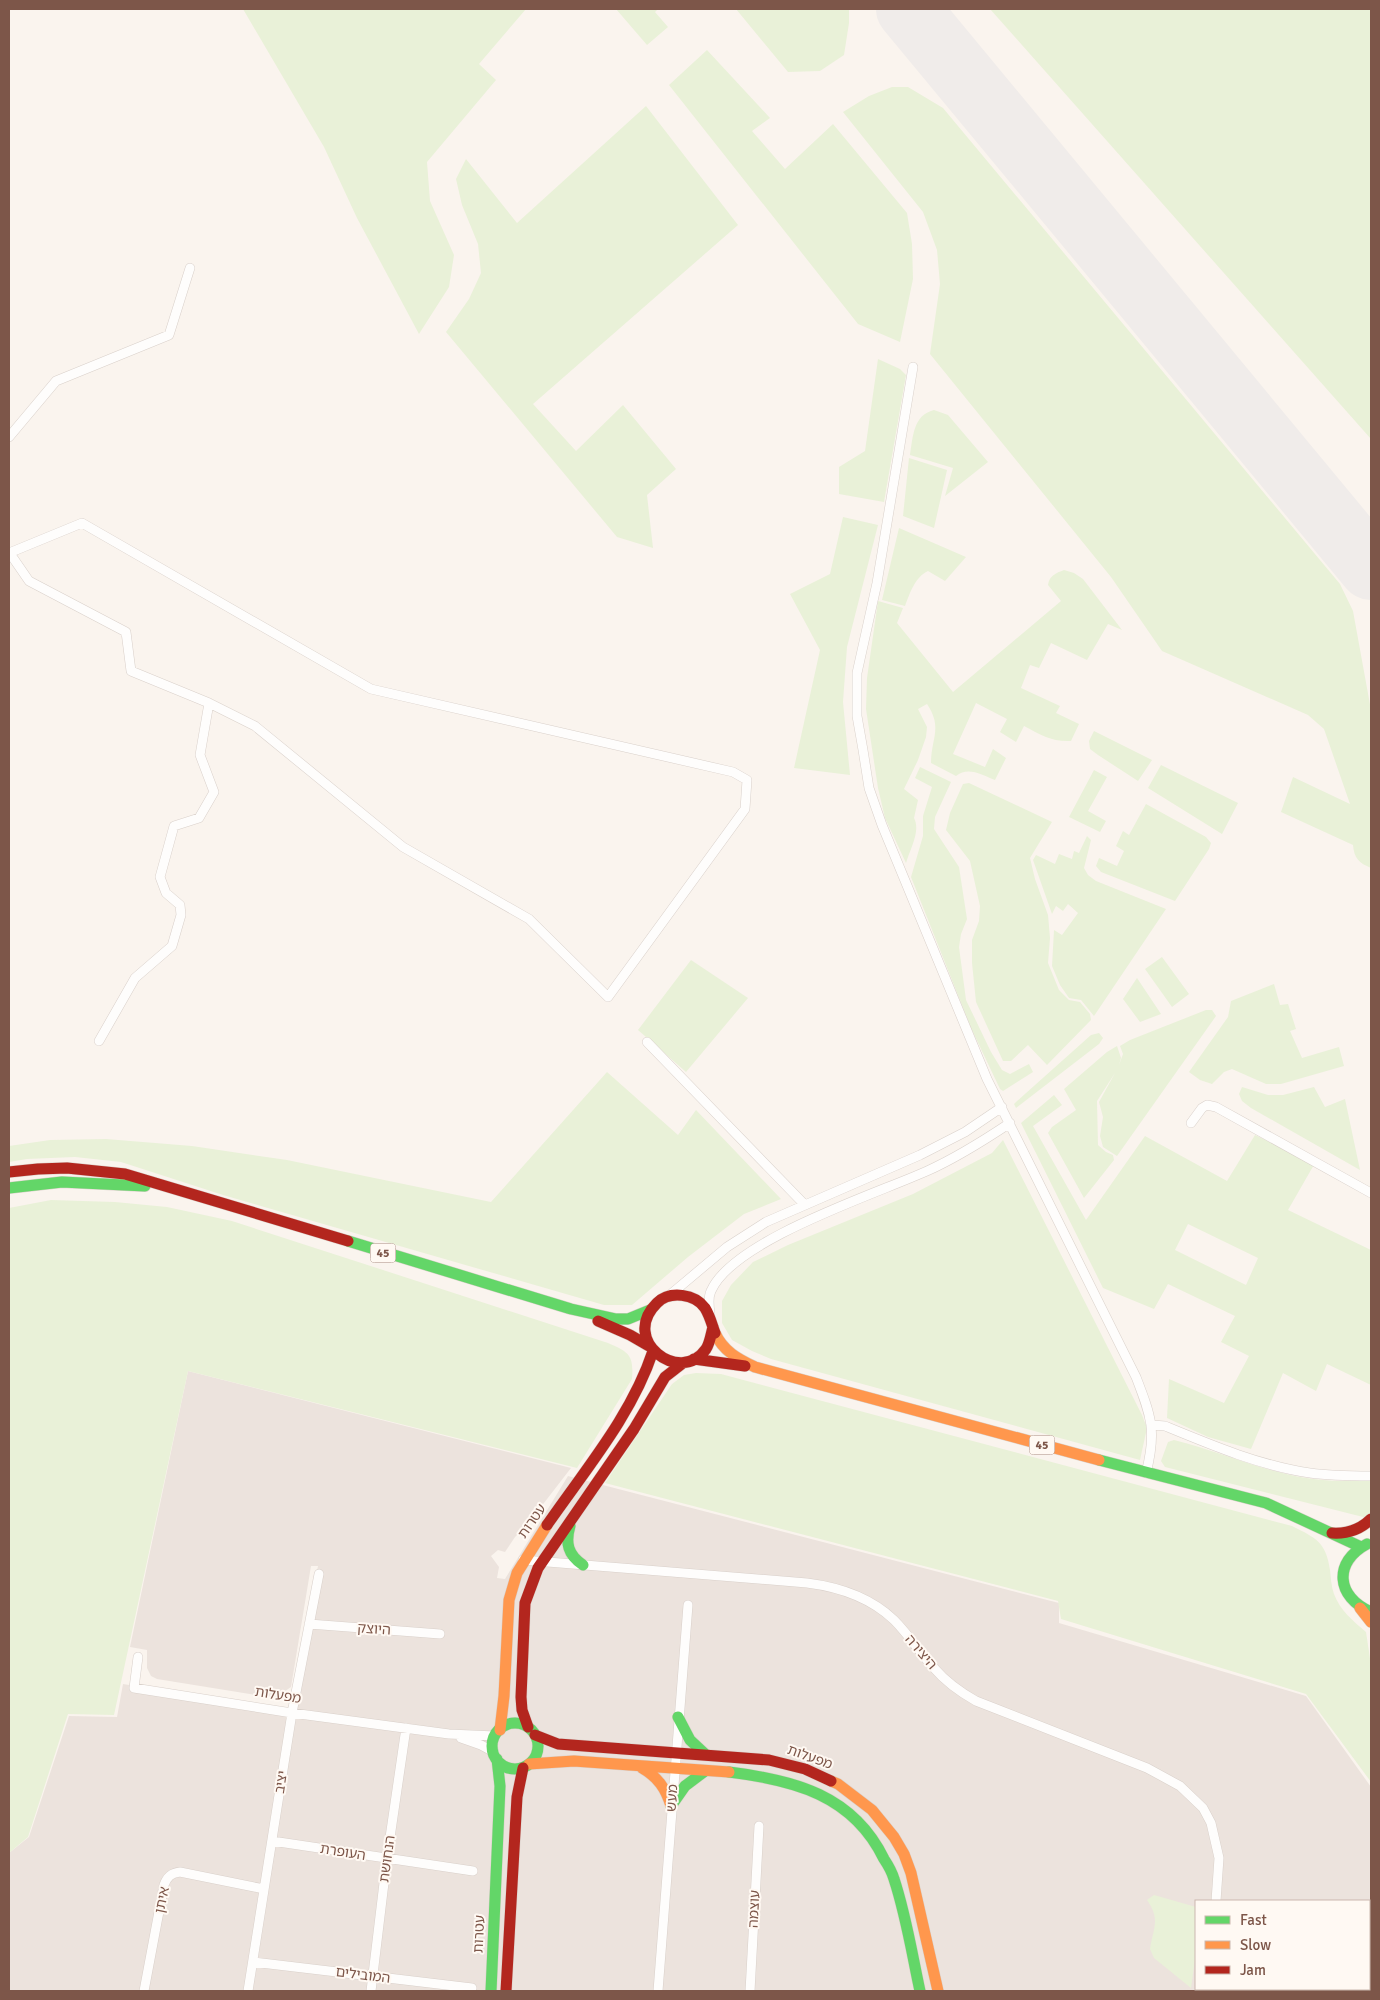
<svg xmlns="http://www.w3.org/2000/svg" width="1380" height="2000" font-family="Signika,'Noto Sans Hebrew',sans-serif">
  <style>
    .industrial { fill: #ece3dd; fill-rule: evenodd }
    .green { fill: #e9f1d8; fill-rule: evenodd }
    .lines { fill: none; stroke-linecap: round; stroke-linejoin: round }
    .runway { stroke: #f0ecea; stroke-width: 64 }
    .street-casing { stroke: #d9d0ca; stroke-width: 10 }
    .fast-casing { stroke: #dad0ca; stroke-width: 12 }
    .slow-casing { stroke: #dad0ca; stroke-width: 12 }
    .jam-casing { stroke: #dad0ca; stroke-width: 12 }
    .street { stroke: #fefdfc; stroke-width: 9 }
    .fast { stroke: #63d668; stroke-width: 11 }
    .slow { stroke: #ff974d; stroke-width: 11 }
    .jam { stroke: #b3261e; stroke-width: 11 }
    .labels { text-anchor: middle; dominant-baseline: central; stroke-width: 4; stroke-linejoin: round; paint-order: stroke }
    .shield { fill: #fff9f3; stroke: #a4877c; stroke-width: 1 }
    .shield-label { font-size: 12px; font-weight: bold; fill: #7d5649 }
    .street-label { font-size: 14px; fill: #7d5649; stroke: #fff9f3 }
  </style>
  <rect width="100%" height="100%" fill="#faf4ee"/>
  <!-- industrial -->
  <path class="industrial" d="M188 1371 571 1468 527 1525 515 1537 505 1552 498 1550 491 1556 499 1567 497 1578 505 1579 568 1476 1059 1603V1623L1306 1696 1371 1787V1991H9V1853L29 1837 69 1716 117 1717 123 1684 289 1711 318 1566H311L291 1687 275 1698 157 1679 151 1676 147 1668V1650L130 1647ZM1196 1901H1369V1989H1196Z"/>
  <!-- green -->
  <path class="green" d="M243 9H526L479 64 496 80 427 162 430 201 454 255 449 287 419 334 357 218 324 147Z
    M616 9H658L655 12 668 27 647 45Z
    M736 9H849V23L844 55 820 71 788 72Z
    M990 9H1371V439Z
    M707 50 770 118 752 131 785 169 833 124 907 213 912 244 913 279 900 342 858 324 669 85Z
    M892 87H908L943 108 1340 584 1353 611 1371 710V868C1359 863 1354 858 1353 845L1281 812 1293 777 1350 804 1324 729 1308 715 1162 651 1111 577 930 354 940 284 937 250 923 212 843 112 869 96Z
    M646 106 738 225 533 404 576 451 623 405 676 469 647 495 653 548 617 537 446 332 469 299 481 273 478 244 462 205 456 179 466 159 517 223Z
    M878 359 900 369 906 375 884 502 839 494V467L865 451Z
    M934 410 948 415 988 462 945 496 953 468 910 455C913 437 913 415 934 410Z
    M909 458 947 470 934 528 903 516Z
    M843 517 878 525 847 647 843 702 850 775 794 768 820 650 790 594 830 574Z
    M899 528 966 557 945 581 928 571C915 577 910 593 905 606L882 600Z
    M1064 570 1074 573 1083 579 1122 630 1108 624 1087 660 1051 643 1039 668 1030 665 1021 688 1060 706 1056 713 1079 724 1071 741C1052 742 1041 735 1024 726L1016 742 1000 732 1007 719 976 703 953 754 985 767 993 749 1006 758 995 780C982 775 968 766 956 776L931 763C931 738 943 728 927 704L918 709 927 727 926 737 918 760 904 789 918 800 914 818C921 831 910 849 906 863L885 818 878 788 866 709 867 678 878 601 903 608 897 623 953 692 1061 601 1048 585C1049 576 1056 573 1064 570Z
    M1094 731 1152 760 1138 781 1098 755 1090 749 1089 741Z
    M1161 765 1238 803 1222 834 1148 788Z
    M920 767 951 782 935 817 934 829 959 867 967 919 961 934 959 947 966 1000 991 1052 1002 1070 1010 1074 1029 1064 1033 1072 1003 1091 1000 1089 971 1028 911 877 923 836V816L932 787 915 778Z
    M1094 770 1107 777 1088 811 1106 821 1100 832 1069 817Z
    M969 783 1052 822 1030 858 1035 879 1048 915 1050 938 1048 963 1059 990 1069 1000 1080 1002 1090 1014 1091 1020 1047 1065 1028 1045 1011 1061H1003L976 1002 972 963V940L979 921 980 906 970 861 946 830 950 813 963 784Z
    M1146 804 1206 837 1211 843 1209 849 1175 901 1101 872 1096 866 1099 858 1117 866 1124 851 1116 846 1123 831 1129 835Z
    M1087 836 1091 840 1084 868 1088 875 1096 881 1166 909 1094 1016 1081 1000 1069 998 1060 985 1052 966 1054 930 1062 935 1078 913 1068 904 1063 911 1056 906 1052 914 1033 860 1036 855 1055 864 1059 854 1072 859 1074 851 1079 853Z
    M1162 957 1189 994 1172 1007 1145 969Z
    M691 960 748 998 686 1072 638 1030Z
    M1137 978 1161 1014 1140 1022 1123 999Z
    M1274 984 1280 1005 1288 1004 1296 1029 1290 1031 1302 1058 1339 1047 1344 1066 1281 1084H1266L1232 1069 1224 1072 1212 1084 1200 1080 1189 1072 1228 1017 1231 1001Z
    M1206 1010H1212L1216 1016 1117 1156 1103 1147 1100 1136 1103 1117 1099 1102 1115 1073 1097 1101 1098 1145 1106 1152 1113 1155 1114 1160 1084 1198 1048 1133 1052 1127 1076 1110 1064 1089 1107 1052 1117 1046 1121 1058 1119 1065 1123 1054 1120 1046 1130 1040Z
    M1099 1033 1103 1038 1099 1044 1016 1108 1014 1104 1016 1102 1091 1035Z
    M607 1072 678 1135 696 1110 781 1199 744 1214 688 1257 632 1305H604L223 1195 121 1162 75 1157 27 1159 9 1162V1146L50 1140 106 1139 192 1146 287 1160 491 1202Z
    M1242 1087 1268 1095H1283L1314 1087 1325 1107 1345 1099 1360 1170 1251 1108 1242 1101 1239 1094Z
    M1054 1095 1062 1105 1033 1126 1086 1220 1145 1136 1227 1181 1255 1135 1315 1163 1288 1210 1371 1250V1385L1327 1364 1316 1391 1283 1373 1251 1449 1208 1437 1167 1418 1169 1379 1224 1403 1249 1356 1221 1342 1235 1316 1168 1284 1154 1309 1103 1288 1021 1123ZM1188 1224 1258 1258 1246 1285 1175 1250Z
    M1003 1140 1142 1415 1147 1428 1140 1460 771 1359 752 1351 732 1340 722 1323V1301L731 1285 753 1262 788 1245 913 1194 992 1153Z
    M51 1200 115 1202 167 1207 232 1221 608 1343C629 1352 634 1355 632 1379L577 1468 188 1371 114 1715 68 1714 28 1837 9 1853V1208Z
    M696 1373 721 1374 1292 1526C1316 1538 1326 1542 1330 1570 1331 1578 1331 1586 1334 1594 1340 1610 1353 1621 1366 1632L1371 1665V1782L1306 1694 1061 1619 1058 1601 605 1483 672 1384 684 1375Z
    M1174 1440C1244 1458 1296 1489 1371 1479V1519L1165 1467 1161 1461 1168 1442Z
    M1154 1895 1196 1907V1952L1191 1988 1154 1958 1150 1949C1153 1928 1161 1920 1147 1900Z"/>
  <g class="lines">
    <!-- runway -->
    <path class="runway" d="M908 9 1371 568"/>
    <!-- street casing -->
    <g class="street-casing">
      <path id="street" d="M913 367 877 583 857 673V716L863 750 869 788 882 825 987 1079 1136 1377C1151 1416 1157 1431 1146 1473
        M9 437 56 381 169 335 190 268
        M9 552 29 581 126 632 131 671 209 703 200 755 214 792 199 818 174 826 160 877 166 893 180 905 181 915 172 946 135 978 99 1041
        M9 553 82 523 371 689 733 772 747 780 745 809 608 997 529 919 403 847 255 726 209 703
        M647 1042 804 1204
        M1191 1123 1202 1108 1207 1105 1216 1107 1371 1193
        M671 1294 727 1247 766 1222 920 1155 965 1132 1002 1107
        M710 1313C709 1306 708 1297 711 1291 733 1240 876 1194 927 1171 956 1158 983 1141 1010 1123
        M1153 1425 1165 1426C1211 1445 1261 1466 1310 1473 1331 1476 1351 1476 1371 1476
        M523 1560 807 1583C839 1587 870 1597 894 1620 909 1635 920 1653 934 1668 946 1682 960 1692 976 1701L1147 1768 1180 1786 1203 1808 1211 1823 1219 1858 1216 1901
        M309 1624 440 1634
        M138 1657 134 1688 292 1713 449 1734 495 1736
        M461 1738 481 1745 494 1752
        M272 1841 473 1871
        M253 1962 472 1988
        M144 1991 164 1885C167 1877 171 1873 180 1872L264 1889
        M248 1991 292 1713 319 1574
        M371 1991 387 1858 406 1728
        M658 1991 688 1605
        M750 1991 759 1826
        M1200 1991 1201 1989"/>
    </g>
    <!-- fast casing -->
    <g class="fast-casing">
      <path id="fast" d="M9 1188 62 1182 145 1186
        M348 1241 571 1309 616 1319H628L650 1310
        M1099 1460 1266 1503 1361 1547
        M570 1526C565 1543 568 1555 583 1565
        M1367 1544C1333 1562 1336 1597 1371 1612
        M678 1717 690 1740 705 1754
        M492 1746a23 23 0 1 1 46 0a23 23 0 1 1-46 0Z
        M729 1772C794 1780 853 1795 884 1859 888 1865 892 1872 894 1879 906 1915 912 1954 920 1991
        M671 1806 685 1786 705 1771
        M491 1991 500 1786 497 1759"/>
    </g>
    <!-- slow casing -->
    <g class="slow-casing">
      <path id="slow" d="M715 1333C723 1351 738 1359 755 1367L1099 1460
        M1360 1608 1371 1622
        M500 1730 504 1696 509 1600 517 1573 547 1525
        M529 1764 574 1761 729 1772
        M642 1768C658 1777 666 1789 671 1806
        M831 1781 838 1784 872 1810 894 1837 904 1854 911 1873 938 1991"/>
    </g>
    <!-- jam casing -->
    <g class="jam-casing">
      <path id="jam" d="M9 1172 38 1169 67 1168 125 1174 348 1241
        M598 1321 630 1335 649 1346
        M713 1327C711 1334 710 1343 706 1349 680 1386 619 1340 657 1303 670 1290 695 1294 705 1308 710 1316 712 1325 715 1333
        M694 1359 745 1366
        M547 1525C585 1470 632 1415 653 1351
        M1332 1533C1348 1534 1360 1530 1371 1519
        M528 1727 522 1710 521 1697 525 1603 538 1568 634 1429 665 1377 683 1363
        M535 1735 558 1744 769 1760 805 1769 831 1781
        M506 1991 517 1797 523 1768"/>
    </g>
    <!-- street -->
    <use href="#street" class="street"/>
    <!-- fast -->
    <use href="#fast" class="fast"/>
    <!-- slow -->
    <use href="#slow" class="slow"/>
    <!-- jam -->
    <use href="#jam" class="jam"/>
  </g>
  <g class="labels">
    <!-- shield labels -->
    <g class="shield">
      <rect x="370.5" y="1243.5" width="25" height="19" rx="4"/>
      <rect x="1029.5" y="1435.5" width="25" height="19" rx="4"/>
    </g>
    <g class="shield-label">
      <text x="383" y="1253">45</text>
      <text x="1042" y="1445">45</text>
    </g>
    <!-- street labels -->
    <g class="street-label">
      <text transform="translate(532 1521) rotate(-55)">עטרות</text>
      <text transform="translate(374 1629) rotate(4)">היוצק</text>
      <text transform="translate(921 1652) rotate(50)">היצירה</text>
      <text transform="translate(278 1695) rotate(9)">מפעלות</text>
      <text transform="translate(810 1757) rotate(20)">מפעלות</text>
      <text transform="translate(281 1782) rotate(-81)">יציב</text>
      <text transform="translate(672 1798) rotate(-86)">מעש</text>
      <text transform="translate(343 1852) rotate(9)">העופרת</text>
      <text transform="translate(387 1859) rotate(-82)">הנחושת</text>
      <text transform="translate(162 1900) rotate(-78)">איתן</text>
      <text transform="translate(754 1909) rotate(-87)">עוצמה</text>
      <text transform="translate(479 1934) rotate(-87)">עטרות</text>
      <text transform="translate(363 1975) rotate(7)">המובילים</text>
    </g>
  </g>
  <!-- border -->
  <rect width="1380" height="2000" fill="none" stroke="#7d5649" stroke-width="20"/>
  <!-- legend -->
  <rect x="1195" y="1900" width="175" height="90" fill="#fff9f3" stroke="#cbb8af"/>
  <rect x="1205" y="1916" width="25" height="8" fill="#63d668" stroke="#cbb8af"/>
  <text x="1240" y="1925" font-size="15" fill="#7d5649">Fast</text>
  <rect x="1205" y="1941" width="25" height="8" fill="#ff974d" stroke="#cbb8af"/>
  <text x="1240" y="1950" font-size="15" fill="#7d5649">Slow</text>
  <rect x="1205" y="1966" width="25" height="8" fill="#b3261e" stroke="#cbb8af"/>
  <text x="1240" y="1975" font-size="15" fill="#7d5649">Jam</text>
</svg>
